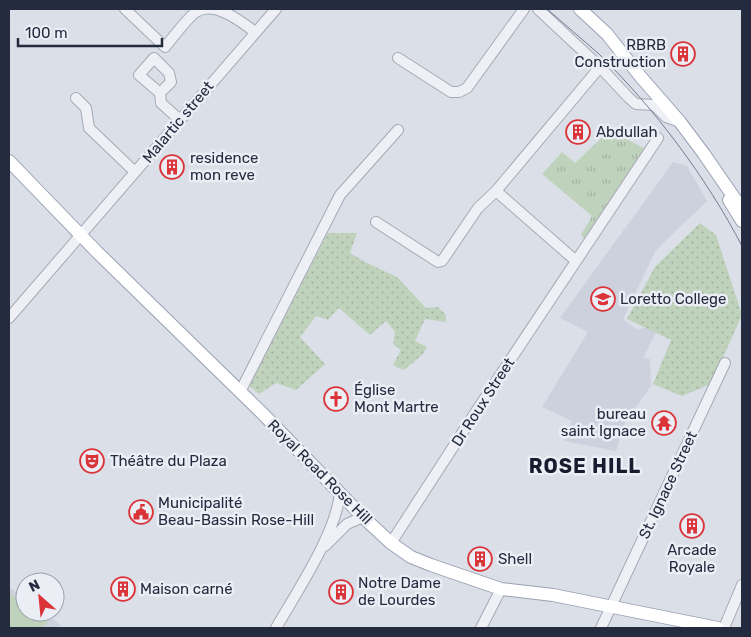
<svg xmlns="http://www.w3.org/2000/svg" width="751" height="637" font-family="Rubik,sans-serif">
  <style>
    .built { fill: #cdd1dd }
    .grass { fill: url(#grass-tufts) }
    .park { fill: #bfd2bc }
    .garden { fill: url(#garden-dots) }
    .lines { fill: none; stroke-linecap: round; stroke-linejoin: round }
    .minor-casing { stroke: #a4a9b5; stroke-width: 12 }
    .major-casing { stroke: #9aa1b4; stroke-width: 14 }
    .minor { stroke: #eef0f5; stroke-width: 10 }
    .major { stroke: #fff; stroke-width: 12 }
    .tram { stroke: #747c92; stroke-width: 1 }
    .labels { text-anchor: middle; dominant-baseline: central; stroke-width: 5; stroke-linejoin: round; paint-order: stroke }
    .poi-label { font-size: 15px; fill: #242b3f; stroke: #ebeef5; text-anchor: start }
    .street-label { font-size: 15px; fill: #242b3f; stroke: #ebeef5 }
    .district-label { font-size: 20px; font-weight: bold; letter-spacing: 1px; fill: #171c2f; stroke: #ebeef5 }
  </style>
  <defs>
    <pattern id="grass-tufts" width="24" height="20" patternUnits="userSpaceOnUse" patternTransform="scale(1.25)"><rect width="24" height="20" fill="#bfd2bc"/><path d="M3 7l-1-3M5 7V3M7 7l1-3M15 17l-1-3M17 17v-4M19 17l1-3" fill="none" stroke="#a4b4a3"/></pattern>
    <pattern id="garden-dots" width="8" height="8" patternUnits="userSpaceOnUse" patternTransform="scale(1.25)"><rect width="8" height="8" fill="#bfd2bc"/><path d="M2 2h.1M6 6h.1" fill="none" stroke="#a4b4a3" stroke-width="1.8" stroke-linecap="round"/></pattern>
  </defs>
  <rect width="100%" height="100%" fill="#dbdfe7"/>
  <!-- built -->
  <path class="built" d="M673 162 687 166 707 201 656 250 623 319 636 329 659 327 643 358 650 359 651 386 639 403 627 417 616 451 564 441 572 421 542 407 588 332 560 318Z
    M9 587 25 599V612H43L61 625 58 628H9Z"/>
  <!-- grass -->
  <path class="grass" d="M610 130 647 150 586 240 581 235 592 216 542 174 562 152 575 163Z"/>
  <!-- park -->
  <path class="park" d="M9 593 25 604V612H38L49 620 43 628H9Z"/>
  <!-- garden -->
  <path class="garden" d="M700 223 716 235 742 315 711 384 682 396 653 384 671 340 627 319 655 267Z
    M328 233H357L350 253 365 262 397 277 426 308 438 307 446 315V322L425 319 415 341 427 347 422 355 404 370 393 365 401 350 393 344 395 332 386 321 370 335 339 308 328 320 316 316 300 337 325 364 296 390 276 383 259 394 249 386Z"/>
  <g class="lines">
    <!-- minor casing -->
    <g class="minor-casing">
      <path id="minor" d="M125 9 165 47C172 39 188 17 196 12 214 0 242 22 255 32
        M538 9 600 67 629 98 636 104 654 105 666 117 680 122
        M398 58 451 92H459L467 88 524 9
        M160 93 139 75 154 58 169 73 171 82 160 93 161 103 180 120
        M76 98 86 108 89 128 135 172
        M496 191 576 261
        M376 222 438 262 442 261 478 208 496 191 600 67
        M9 318 276 9
        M240 392 340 195 398 130
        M391 543 477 410 658 138
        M325 546 347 524 363 517
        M276 628C296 593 337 532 340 492
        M481 628 501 589
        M601 628 725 363
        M724 628 742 585"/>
    </g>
    <!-- major casing -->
    <g class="major-casing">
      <path id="major" d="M580 9 607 34 640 76 680 122 704 154 735 199 742 206
        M9 161 97 252 262 413 363 517 391 543 411 557 431 565 501 589 553 595 718 628
        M729 200 742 221"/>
    </g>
    <!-- minor -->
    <use href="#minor" class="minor"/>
    <!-- major -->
    <use href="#major" class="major"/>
    <!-- tram -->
    <path class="tram" d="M547 9C564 24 582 39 599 54 655 109 706 177 742 246"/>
  </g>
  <!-- icons -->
  <defs>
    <g id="building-ring" transform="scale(1.25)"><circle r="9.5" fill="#ebeef5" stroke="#da3338" stroke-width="1.5"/><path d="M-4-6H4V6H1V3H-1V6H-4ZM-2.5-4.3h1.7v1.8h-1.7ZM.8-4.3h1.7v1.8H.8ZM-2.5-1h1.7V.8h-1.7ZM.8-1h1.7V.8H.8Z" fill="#da3338"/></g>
    <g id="school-ring" transform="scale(1.25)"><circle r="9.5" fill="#ebeef5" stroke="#da3338" stroke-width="1.5"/><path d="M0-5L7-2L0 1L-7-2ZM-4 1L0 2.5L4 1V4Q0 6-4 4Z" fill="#da3338"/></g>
    <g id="church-ring" transform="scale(1.25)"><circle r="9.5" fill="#ebeef5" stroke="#da3338" stroke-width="1.5"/><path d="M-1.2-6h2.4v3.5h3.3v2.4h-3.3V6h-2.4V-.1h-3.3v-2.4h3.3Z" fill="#da3338"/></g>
    <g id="temple-ring" transform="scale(1.25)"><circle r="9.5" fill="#ebeef5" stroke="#da3338" stroke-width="1.5"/><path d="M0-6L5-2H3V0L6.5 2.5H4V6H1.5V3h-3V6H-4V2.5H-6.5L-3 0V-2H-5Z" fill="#da3338"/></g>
    <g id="theatre-ring" transform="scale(1.25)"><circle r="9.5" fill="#ebeef5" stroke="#da3338" stroke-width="1.5"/><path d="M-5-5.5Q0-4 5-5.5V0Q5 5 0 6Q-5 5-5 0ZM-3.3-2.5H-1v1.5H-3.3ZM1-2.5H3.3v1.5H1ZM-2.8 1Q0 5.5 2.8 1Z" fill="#da3338"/></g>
    <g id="civic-ring" transform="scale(1.25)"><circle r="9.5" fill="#ebeef5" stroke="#da3338" stroke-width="1.5"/><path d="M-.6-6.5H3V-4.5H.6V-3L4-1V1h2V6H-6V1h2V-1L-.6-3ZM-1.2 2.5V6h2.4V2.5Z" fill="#da3338"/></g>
  </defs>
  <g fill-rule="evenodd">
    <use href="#building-ring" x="683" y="54"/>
    <use href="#building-ring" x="578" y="132"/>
    <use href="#building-ring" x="172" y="167"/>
    <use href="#school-ring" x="603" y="299"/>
    <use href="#church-ring" x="336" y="399"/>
    <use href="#temple-ring" x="664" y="423"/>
    <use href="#theatre-ring" x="92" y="461"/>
    <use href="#civic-ring" x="141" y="512"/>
    <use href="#building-ring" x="692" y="526"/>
    <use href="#building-ring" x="480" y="559"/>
    <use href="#building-ring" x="123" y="589"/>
    <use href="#building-ring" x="341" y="592"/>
  </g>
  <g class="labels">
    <!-- poi labels -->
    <g class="poi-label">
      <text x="666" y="45" text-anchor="end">RBRB<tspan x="666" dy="17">Construction</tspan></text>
      <text x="596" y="132">Abdullah</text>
      <text x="190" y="158">residence<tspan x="190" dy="17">mon reve</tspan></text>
      <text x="620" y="299">Loretto College</text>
      <text x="354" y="390">Église<tspan x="354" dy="17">Mont Martre</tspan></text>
      <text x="646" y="414" text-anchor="end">bureau<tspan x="646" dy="17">saint Ignace</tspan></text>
      <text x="110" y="461">Théâtre du Plaza</text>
      <text x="158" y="503">Municipalité<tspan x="158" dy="17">Beau-Bassin Rose-Hill</tspan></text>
      <text x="692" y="550" text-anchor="middle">Arcade<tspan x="692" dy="17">Royale</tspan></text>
      <text x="498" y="559">Shell</text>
      <text x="358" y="583">Notre Dame<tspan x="358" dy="17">de Lourdes</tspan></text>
      <text x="140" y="589">Maison carné</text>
    </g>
    <!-- street labels -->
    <g class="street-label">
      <text transform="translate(178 122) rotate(-50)">Malartic street</text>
      <text transform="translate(483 402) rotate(-57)">Dr Roux Street</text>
      <text transform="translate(320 472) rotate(45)">Royal Road Rose Hill</text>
      <text transform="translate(668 485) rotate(-65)">St. Ignace Street</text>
    </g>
    <!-- district labels -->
    <g class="district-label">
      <text x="585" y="466">ROSE HILL</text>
    </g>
  </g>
  <!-- border -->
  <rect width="751" height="637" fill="none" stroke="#242b3f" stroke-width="20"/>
  <!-- north arrow -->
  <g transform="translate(40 597) rotate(333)"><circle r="24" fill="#ebeef5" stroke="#9ba0ac"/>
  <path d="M0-4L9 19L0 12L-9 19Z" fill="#da3338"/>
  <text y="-8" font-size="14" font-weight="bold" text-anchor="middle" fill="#242b3f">N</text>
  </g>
  <!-- scale -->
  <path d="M18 38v8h144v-8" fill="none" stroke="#242b3f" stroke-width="2.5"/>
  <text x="25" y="38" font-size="15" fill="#242b3f" stroke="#ebeef5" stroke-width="4" paint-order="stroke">100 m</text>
</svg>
